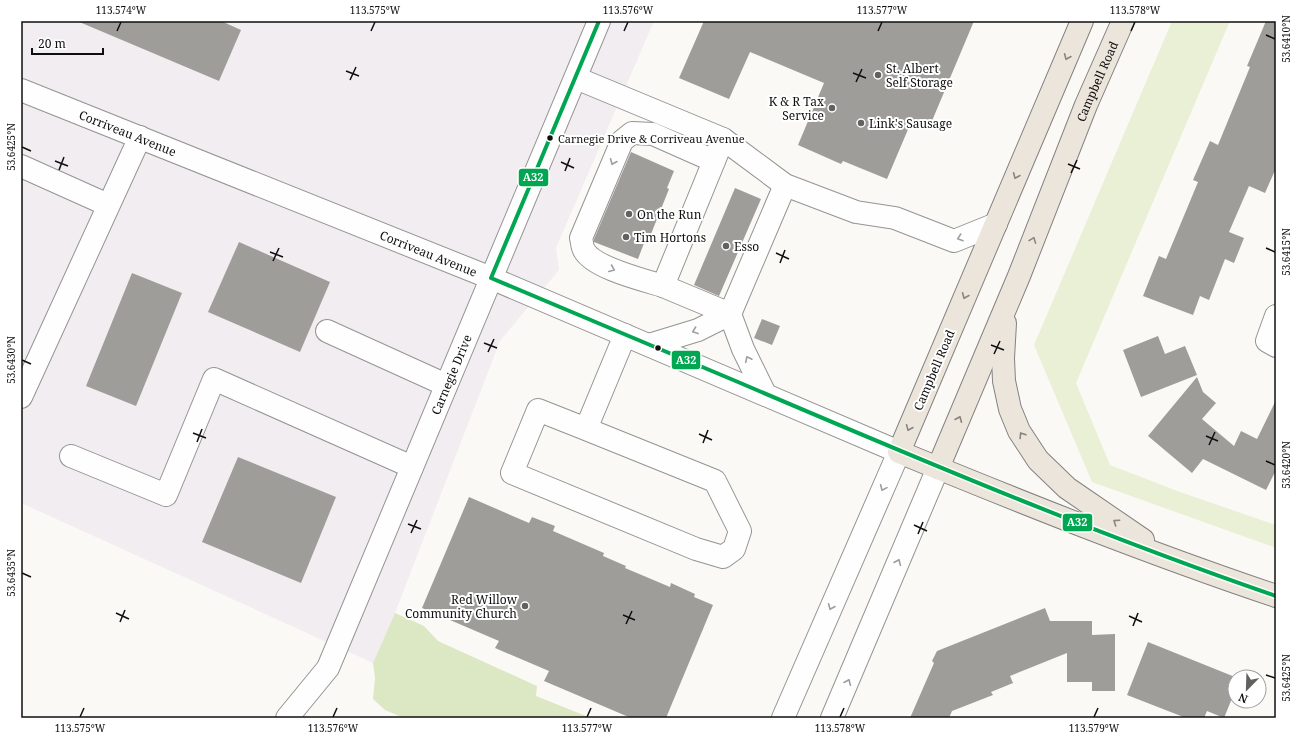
<svg xmlns="http://www.w3.org/2000/svg" width="1297" height="739" font-family="'Noto Serif',serif">
  <style>
    .industrial { fill: #f2edf1 }
    .green { fill: #eaf0d6 }
    .forest { fill: #dce7c4 }
    .building { fill: #9f9d9a }
    .lines { fill: none; stroke-linecap: round; stroke-linejoin: round }
    .minor-casing { stroke: #959493; stroke-width: 24 }
    .major-casing { stroke: #838280; stroke-width: 24 }
    .minor { stroke: #fefefe; stroke-width: 22 }
    .major { stroke: #ece5db; stroke-width: 22 }
    .bus-1-casing { stroke: #fff; stroke-width: 7 }
    .bus-1 { stroke: #00a651; stroke-width: 4 }
    .oneway { stroke: #89857f }
    .oneway2 { stroke: #9e9e9e }
    .ticks { fill: none; stroke: #0f0f0f; stroke-width: 1.5 }
    .poi-dot { fill: #626160; stroke: #fff; stroke-width: 1.5 }
    .bus-dot { fill: #0f0f0f; stroke: #fff; stroke-width: 1.5 }
    .labels { text-anchor: middle; dominant-baseline: central; stroke-width: 4; stroke-linejoin: round; paint-order: stroke }
    .bus-label { font-size: 11px; fill: #0f0f0f; stroke: #fff; text-anchor: start }
    .poi-label { font-size: 12px; fill: #0f0f0f; stroke: #fff; text-anchor: start }
    .street-label { font-size: 12px; fill: #0f0f0f; stroke: #fff }
    .line-badge { stroke: #fff; stroke-width: 1.5 }
    .badge-label { font-size: 11px; text-anchor: middle; font-weight: bold; fill: #fff }
    .neatline { fill: none; stroke: #0f0f0f; stroke-width: 1.5 }
    .ticks-label { font-size: 10px; text-anchor: middle; fill: #0f0f0f }
  </style>
  <rect width="100%" height="100%" fill="#fbf9f5"/>
  <!-- industrial -->
  <path class="industrial" d="M21 21H654L556 248 559 270 500 341 395 613 373 663 21 503Z"/>
  <!-- green -->
  <path class="green" d="M1172 21H1230L1076 383 1110 465 1180 492 1276 525V548L1092 482 1034 345Z"/>
  <!-- forest -->
  <path class="forest" d="M395 613 424 626 438 641 537 686 536 696 591 718H404L385 710 373 699 375 678 373 663Z"/>
  <!-- building -->
  <path class="building" d="M77 21H221L241 30 219 81Z
    M704 21H974L929 128 912 120 887 179 843 161 841 164 798 145 824 83 750 52 729 99 679 78Z
    M1266 21H1276V168L1265 193 1249 186 1229 232 1244 238 1234 263 1225 259 1209 300 1200 296 1193 315 1143 296 1159 256 1166 259 1198 182 1193 180 1210 141 1218 145 1250 67 1247 66Z
    M631 152 674 171 667 188 669 189 647 244 644 243 638 259 594 242V239Z
    M735 188 761 199 719 296 694 285Z
    M239 242 330 282 300 352 208 312Z
    M132 273 182 293 136 406 86 386Z
    M762 319 780 326 772 345 754 338Z
    M1158 336 1165 354 1185 346 1197 375 1141 397 1123 350Z
    M1197 377 1203 392 1216 403 1202 419 1234 446 1241 431 1257 439 1276 400V470L1266 490 1203 459 1192 473 1148 436Z
    M238 457 336 497 301 583 202 542Z
    M469 497 529 523 532 517 555 526 553 531 604 553 603 556 626 566 625 568 670 587 671 583 695 594 694 597 713 605 666 718H631L544 681 549 671 495 648 499 641 422 608Z
    M1045 608 1050 621H1092V635L1115 634V691H1092V682H1067V653L1010 676 1013 683 991 692 993 695 952 711 949 718H910L934 663 932 661 937 651Z
    M1148 642 1235 677V691L1224 718 1207 711 1204 718H1186L1127 695Z"/>
  <g class="lines">
    <!-- minor casing -->
    <g class="minor-casing">
      <g id="minor">
        <path d="M576 78 723 139 785 185 856 212 895 218 954 241 996 224"/>
        <path id="s1" d="M21 90 491 278 899 452 783 718"/>
        <path d="M723 139 663 286 730 314 743 349 765 394"/>
        <path d="M21 166 108 205"/>
        <path d="M663 286C644 280 593 268 584 250 582 247 582 241 581 238L622 141 632 133 653 134 714 161"/>
        <path d="M1276 316 1267 341 1276 346"/>
        <path d="M327 331 446 385"/>
        <path d="M649 345 698 330 730 314 785 185"/>
        <path d="M21 397 140 137"/>
        <path d="M586 429 538 410 512 473 696 549 723 557 734 549 740 531 715 481 586 429 625 335"/>
        <path d="M71 456 166 495 214 379 412 467"/>
        <path id="s2" d="M287 718 328 668 599 21"/>
        <path d="M832 718 938 468"/>
      </g>
    </g>
    <!-- major casing -->
    <g class="major-casing">
      <g id="major">
        <path d="M1082 21 899 452C1023 503 1148 553 1276 596"/>
        <path d="M1005 323 1003 358 1004 381 1010 409 1019 431 1038 460 1067 488 1143 540"/>
        <path id="s3" d="M938 468 1019 276 1086 105 1123 21"/>
      </g>
    </g>
    <!-- minor -->
    <use href="#minor" class="minor"/>
    <!-- major -->
    <use href="#major" class="major"/>
    <!-- bus-1 casing -->
    <g class="bus-1-casing">
      <path id="bus-1" d="M491 278C573 313 656 347 738 382 916 458 1093 533 1276 596
        M491 278 599 21"/>
    </g>
    <!-- bus-1 -->
    <use href="#bus-1" class="bus-1"/>
  </g>
  <!-- one-way arrows -->
  <defs><path id="oneway-chevron" d="M-2-3.5L2.5 0L-2 3.5" fill="none" stroke-width="1.6" stroke-linecap="round" stroke-linejoin="round"/></defs>
  <g class="oneway">
    <use href="#oneway-chevron" transform="translate(1067 57) rotate(113)"/>
    <use href="#oneway-chevron" transform="translate(1016 176) rotate(113)"/>
    <use href="#oneway-chevron" transform="translate(1033 240) rotate(-69)"/>
    <use href="#oneway-chevron" transform="translate(965 296) rotate(113)"/>
    <use href="#oneway-chevron" transform="translate(959 419) rotate(-67)"/>
    <use href="#oneway-chevron" transform="translate(909 428) rotate(113)"/>
    <use href="#oneway-chevron" transform="translate(1022 435) rotate(-122)"/>
    <use href="#oneway-chevron" transform="translate(1116 522) rotate(-146)"/>
  </g>
  <g class="oneway2">
    <use href="#oneway-chevron" transform="translate(613 162) rotate(113)"/>
    <use href="#oneway-chevron" transform="translate(960 238) rotate(161)"/>
    <use href="#oneway-chevron" transform="translate(612 269) rotate(22)"/>
    <use href="#oneway-chevron" transform="translate(695 331) rotate(160)"/>
    <use href="#oneway-chevron" transform="translate(748 359) rotate(-116)"/>
    <use href="#oneway-chevron" transform="translate(883 488) rotate(114)"/>
    <use href="#oneway-chevron" transform="translate(898 562) rotate(-67)"/>
    <use href="#oneway-chevron" transform="translate(831 607) rotate(113)"/>
    <use href="#oneway-chevron" transform="translate(848 682) rotate(-67)"/>
  </g>
  <!-- ticks -->
  <path class="ticks" d="M117 31 121 22M371 31 375 22M624 31 628 22M878 31 882 22M1131 31 1135 22M1266 35 1275 39M346 71 359 76M853 73 866 78M350 80 356 67M856 82 862 69M22 147 31 151M55 161 68 166M561 162 574 168M1068 164 1080 169M59 170 64 157M565 171 570 158M1071 173 1077 160M1266 248 1275 252M270 252 283 257M776 253 789 259M273 261 279 248M780 263 785 250M484 343 497 348M991 345 1004 350M488 352 494 339M994 354 1000 341M22 360 31 364M193 433 206 438M699 434 712 440M1206 436 1218 441M197 442 202 429M703 443 708 430M1209 445 1215 432M1266 461 1275 465M408 524 421 529M914 525 927 531M411 533 417 520M918 534 923 522M22 573 31 577M116 613 129 619M623 615 635 620M1129 616 1142 622M120 622 125 610M626 624 632 611M1133 626 1138 613M1266 675 1275 678M80 717 84 708M333 717 337 708M587 717 591 708M840 717 844 708M1094 717 1098 708"/>
  <!-- markers -->
  <g class="poi-dot">
    <circle cx="878" cy="75" r="4"/>
    <circle cx="832" cy="108" r="4"/>
    <circle cx="861" cy="123" r="4"/>
    <circle cx="629" cy="214" r="4"/>
    <circle cx="626" cy="237" r="4"/>
    <circle cx="726" cy="246" r="4"/>
    <circle cx="525" cy="606" r="4"/>
  </g>
  <g class="bus-dot">
    <circle cx="550" cy="138" r="3.5"/>
    <circle cx="658" cy="348" r="3.5"/>
  </g>
  <g class="labels">
    <!-- bus labels -->
    <g class="bus-label">
      <text x="558" y="138">Carnegie Drive &amp; Corriveau Avenue</text>
    </g>
    <!-- poi labels -->
    <g class="poi-label">
      <text x="886" y="68">St. Albert<tspan x="886" dy="14">Self Storage</tspan></text>
      <text x="824" y="101" text-anchor="end">K &amp; R Tax<tspan x="824" dy="14">Service</tspan></text>
      <text x="869" y="123">Link's Sausage</text>
      <text x="637" y="214">On the Run</text>
      <text x="634" y="237">Tim Hortons</text>
      <text x="734" y="246">Esso</text>
      <text x="517" y="599" text-anchor="end">Red Willow<tspan x="517" dy="14">Community Church</tspan></text>
    </g>
    <!-- street labels -->
    <g class="street-label">
      <text stroke="none"><textPath href="#s3" startOffset="418">Campbell Road</textPath></text>
      <text stroke="none"><textPath href="#s1" startOffset="115">Corriveau Avenue</textPath></text>
      <text stroke="none"><textPath href="#s1" startOffset="439">Corriveau Avenue</textPath></text>
      <text transform="translate(934 370) rotate(-67)">Campbell Road</text>
      <text stroke="none"><textPath href="#s2" startOffset="383">Carnegie Drive</textPath></text>
    </g>
  </g>
  <g class="line-badge">
    <rect x="518" y="168" width="31" height="19" rx="4" fill="#00a651"/>
    <rect x="671" y="350" width="30" height="20" rx="4" fill="#00a651"/>
    <rect x="1062" y="513" width="31" height="19" rx="4" fill="#00a651"/>
  </g>
  <g class="badge-label">
    <text x="533" y="181">A32</text>
    <text x="686" y="364">A32</text>
    <text x="1077" y="526">A32</text>
  </g>
  <!-- border -->
  <rect width="1297" height="739" fill="none" stroke="#ffffff" stroke-width="44"/>
  <!-- north arrow -->
  <g transform="translate(1247 689) rotate(203)"><circle r="19" fill="#ffffff" stroke="#9f9f9f"/>
  <path d="M0-3L7 15L0 10L-7 15Z" fill="#626160"/>
  <text y="-6" font-size="11" font-weight="bold" text-anchor="middle" fill="#0f0f0f">N</text>
  </g>
  <!-- scale -->
  <path d="M32 48v6h71v-6" fill="none" stroke="#0f0f0f" stroke-width="2"/>
  <text x="38" y="48" font-size="12" fill="#0f0f0f" stroke="#ffffff" stroke-width="3" paint-order="stroke">20 m</text>
  <rect x="22" y="22" width="1253" height="695" class="neatline"/>
  <g class="ticks-label">
    <text x="121" y="14">113.574°W</text>
    <text x="375" y="14">113.575°W</text>
    <text x="628" y="14">113.576°W</text>
    <text x="882" y="14">113.577°W</text>
    <text x="1135" y="14">113.578°W</text>
    <text transform="translate(1286 39) rotate(-90)" y="4">53.6410°N</text>
    <text transform="translate(11 147) rotate(-90)" y="4">53.6425°N</text>
    <text transform="translate(1286 252) rotate(-90)" y="4">53.6415°N</text>
    <text transform="translate(11 360) rotate(-90)" y="4">53.6430°N</text>
    <text transform="translate(1286 465) rotate(-90)" y="4">53.6420°N</text>
    <text transform="translate(11 573) rotate(-90)" y="4">53.6435°N</text>
    <text transform="translate(1286 678) rotate(-90)" y="4">53.6425°N</text>
    <text x="80" y="732">113.575°W</text>
    <text x="333" y="732">113.576°W</text>
    <text x="587" y="732">113.577°W</text>
    <text x="840" y="732">113.578°W</text>
    <text x="1094" y="732">113.579°W</text>
  </g>
</svg>
